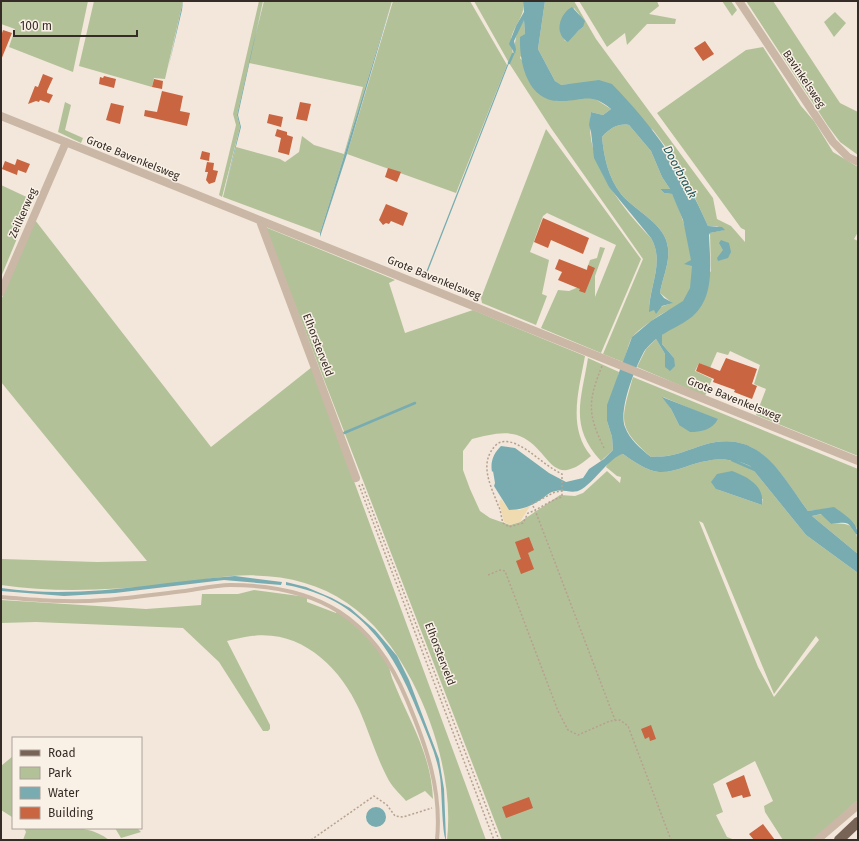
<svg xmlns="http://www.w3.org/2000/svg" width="859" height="841" font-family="'Fira Sans',sans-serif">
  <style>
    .green { fill: #b3c199; fill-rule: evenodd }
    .sand { fill: #efdbaf }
    .water { fill: #78acb0 }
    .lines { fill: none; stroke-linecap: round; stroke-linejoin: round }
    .stream { stroke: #78acb0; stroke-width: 2.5 }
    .building { fill: #c96541 }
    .path { stroke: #b6a190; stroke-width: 1.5; stroke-dasharray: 2 2; stroke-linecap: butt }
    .lane { stroke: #cab7a5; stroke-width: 4 }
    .street { stroke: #cab7a5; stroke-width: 8 }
    .primary { stroke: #786357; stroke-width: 10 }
    .labels { text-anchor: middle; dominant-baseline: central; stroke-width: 3; stroke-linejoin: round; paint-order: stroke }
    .street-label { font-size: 11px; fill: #362c27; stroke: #faf1e6 }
    .water-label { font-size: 12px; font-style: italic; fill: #1b5358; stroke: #faf1e6 }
  </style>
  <rect width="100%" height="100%" fill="#f2e7da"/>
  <!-- green -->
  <path class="green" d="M1 1H88L73 72 9 47 15 29 1 24Z
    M94 1H183L165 79 154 78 152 87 79 66Z
    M259 1H263L254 41 264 1H392L320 233 223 197 236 147 280 159 285 162 299 152 302 136 314 145 344 154 363 87 249 63 237 115 240 127 222 197 219 195 236 125 233 114Z
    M393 1H470L507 65 456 193 347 154Z
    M474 1H523C526 14 516 23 512 35 510 41 512 48 513 54L517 32 524 19 525 34 520 42 522 53 520 58 556 101 592 97 611 109 603 115 591 112C583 159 620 206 651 238 665 262 649 286 649 311L672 303 660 293C662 279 670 263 668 248 666 224 635 211 621 194 608 177 604 157 602 137 609 129 618 123 629 125L651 151 662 177 670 189H660L664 193 672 194C684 216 703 278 685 300 679 306 664 312 657 317 650 322 635 332 631 339 628 346 626 355 623 362L603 354 643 259 551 128 509 63Z
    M545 1H574L596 39 713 198 717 219 731 226 745 242V230L741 228 657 113 746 50 763 47 801 106 814 121 833 152 858 167V232L854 239 858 241V456L756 415 766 389 754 384 760 365 730 351 728 355 717 352 710 368 699 363 695 371 712 379 705 396 637 367 646 349 656 339 665 354V367L674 358 662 344V335L711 271 710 233 724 230 717 226H708L690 187 668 150 653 130 574 84 560 85 555 81 538 49ZM574 8 579 14 583 27 565 41 560 32Z
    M579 1H657L659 6 649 14 676 19 675 24H647L627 45 625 33 607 47Z
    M722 1H731L737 10 732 16Z
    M746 1H773L834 94 840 103 858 112V155L840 142 828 126Z
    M835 12 846 23 834 37 824 22Z
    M65 102 71 105 65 130 83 138 81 143 58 132Z
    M546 129 641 259 601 353 541 328 558 290 569 291 581 286 590 260 597 258 600 247 605 248 595 276V297L616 245 547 213 543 216 530 252 549 260 542 294 547 296 536 325 482 303 481 298Z
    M1 185 33 200 1 277Z
    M35 220 211 447 312 367 486 840H447C453 787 436 727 412 681 373 605 317 570 231 576 208 578 186 583 163 585 109 590 54 593 1 585L2 559 97 562 147 561 1 382V300Z
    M265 227 395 280 389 283 405 333 473 310 585 356C579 390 567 427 591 456 552 490 552 454 524 438 508 429 489 435 472 439L463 451V470L470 489 480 511 490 518 510 525 520 522 560 495 575 496 583 493 607 471 620 483 621 477 617 476 606 467C609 460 616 455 623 454 633 461 647 471 659 472 676 473 691 463 707 461 720 458 738 460 750 466L806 535 858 573V800L813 840H783L765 812 764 806 773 801 755 761 713 784 723 812 716 815 727 837 735 840H502ZM716 489 763 499 762 505ZM699 521 703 523 774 694 816 636 819 640 774 697 758 667Z
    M588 358 619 372 607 421 612 437 613 450 601 461C569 426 581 401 588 358Z
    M633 377 858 469V529L834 508 808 511C783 479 764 435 716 442 701 444 687 452 672 455 665 457 658 456 651 457 616 426 621 420 633 377ZM663 397 718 420 679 425 671 409Z
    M822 514 831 524C857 521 858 532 858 554L812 516Z
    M254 590 307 597V602L336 613 337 610C354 625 375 640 386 660 389 665 390 672 392 678 408 719 431 752 433 799L425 791 406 801C400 794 391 786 387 777 376 756 369 732 359 709 340 667 301 629 251 636 243 637 235 639 227 641L270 725V729L268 731H263L219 662 183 628 36 622 1 623V600L146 609 201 605 202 594H238Z
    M13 756V816L12 817 1 810V766Z
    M24 828C51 828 87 822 109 840H23L26 832Z
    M115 828H137L141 832 121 838Z"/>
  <!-- sand -->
  <path class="sand" d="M501 499 509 510H520L530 506 520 522 510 525 504 522 499 502Z"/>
  <!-- water -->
  <path class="water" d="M183 1 182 10 168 69 181 10Z
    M263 1 238 115 241 127 223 197 240 127 237 115Z
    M392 1 347 154 320 237V233Z
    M523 1H545L538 49 555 81 561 85 599 80 612 84C655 128 683 169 708 226L722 227 725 230 710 233 709 235C710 263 716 300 689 319 681 325 671 329 662 335V344L674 358 675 366 670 371 665 367V354L656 339C652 343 648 346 645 350 636 365 618 410 625 427 630 440 640 448 651 457 658 456 666 457 672 455 687 452 701 444 716 442 764 435 783 478 808 511L834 507C845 515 858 522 858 536 846 523 853 521 831 524L821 514 812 516 858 554V573L806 535 750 466C738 460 721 458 707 461 691 463 676 473 659 472 647 471 633 461 623 454 610 457 596 480 582 489 573 495 565 489 556 491 550 492 547 495 543 498 532 506 522 510 509 510L494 486 495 483 493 471 492 472C490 461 494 453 501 446L515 448 549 473 566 482 583 478 589 469 604 459 613 450 612 437 607 421V405L632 337 651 321 683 301 690 288 692 266 684 264 691 260 683 220 672 194 664 193 660 189H670L662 177 651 151 629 125C618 123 609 129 602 137 604 157 608 177 621 194 635 211 666 224 668 248 670 263 662 279 660 293L664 298 673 303 662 306 656 314 654 310 649 312C649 286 665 262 651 238L609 187 594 158 591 132 589 125 591 112 603 115 611 109C589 91 583 102 559 101 527 101 519 61 520 37L525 34 524 20 514 41 516 49 515 54 509 44 516 26 524 12Z
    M572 7 585 21 583 27 578 31 568 42C553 34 560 13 572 7Z
    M509 63 426 276 423 280 507 65Z
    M721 240 729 243 731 252 728 258 718 261 717 258 723 250 719 243Z
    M662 397 718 419C712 430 701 432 690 432L679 425 671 409Z
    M732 471C748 477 765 486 762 505L716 489 711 482 717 474Z
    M235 576 282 582 281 585 224 580 115 593 64 596 1 591V588C82 600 155 582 235 576Z
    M286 582 306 587 332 598 350 608 375 630 397 656 409 680 439 759 444 789 446 840C442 835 442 789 440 777 437 756 428 737 420 717 394 651 362 598 286 585Z
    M366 817a10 10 0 1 1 20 0a10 10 0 1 1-20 0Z"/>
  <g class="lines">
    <!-- stream -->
    <path class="stream" d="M509 63 513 54
      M344 433 415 403
      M732 460 755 470"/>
  </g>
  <!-- building -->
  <path class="building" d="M3 30 12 33 1 60V36Z
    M705 41 714 54 703 61 694 48Z
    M43 74 53 78 47 91V93L53 95 49 103 40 100 39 102 36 101 28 104 35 86 38 87Z
    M104 76 116 79 114 88 99 84 100 77 103 78Z
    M154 79 163 81 162 89 152 87Z
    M162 91 183 96 180 111 190 113 187 126 144 116 145 110 157 112Z
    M300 102 311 104 307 121 296 119Z
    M111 103 124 106 120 124 106 120Z
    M269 114 283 117 281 127 267 123Z
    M277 129 287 132V135L293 137 289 155 278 152 281 138 275 136Z
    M202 151 210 153 209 161 200 159Z
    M17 159 30 164 26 173 18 170 17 175 2 169 5 161 15 165Z
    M207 162 214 163 213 170 218 171 215 182 209 184 206 180 208 172H205Z
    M388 168 401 172 397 182 385 177Z
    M386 204 408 213 403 226 391 221 389 224 386 223 383 225 379 220Z
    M543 218 589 238 583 254 551 240 548 248 534 242Z
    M559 259 587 270 588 265 595 268 585 293 579 291 580 289 558 280 562 272 555 269Z
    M726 358 757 369 752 384 757 386 752 399 734 392 735 390 713 382 714 379 696 371 699 363 720 371Z
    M529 537 534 550 528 553 534 569 521 574 516 561 521 559 515 542Z
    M651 725 656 739 650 741 649 737 645 739 641 729Z
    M744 775 751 796 743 798 742 795 732 798 726 783Z
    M529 797 533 808 506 818 502 807Z
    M763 824 775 840H754L749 834Z"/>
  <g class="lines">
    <!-- path -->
    <path class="path" d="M602 366C588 401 587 413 604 448
      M362 484 499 840
      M359 485 494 840
      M562 491V474C545 466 532 451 516 444 509 441 501 440 496 445 478 463 491 486 498 505 501 510 501 517 503 523L509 527 523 523 528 513C540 509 550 500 562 497V491L555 492 532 504 535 510 615 720
      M488 575 500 570 505 571 558 711 568 730 578 735 610 721 620 720 628 726 671 840
      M311 840 374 796 387 805 395 816 403 817 432 808"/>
    <!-- lane -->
    <path class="lane" d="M1 597C35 600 70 603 104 600 131 598 158 594 185 591 200 589 215 585 230 585 319 585 373 618 407 700 426 745 442 790 437 840"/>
    <!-- street -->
    <path class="street" d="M739 1 833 142 848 157 858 162
      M1 116 858 461
      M260 221 356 478
      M1 292 66 142
      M817 840 858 805"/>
    <!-- primary -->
    <path class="primary" d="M839 840 858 822"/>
  </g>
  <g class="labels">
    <!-- street labels -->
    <g class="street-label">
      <text transform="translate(804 79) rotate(56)">Bavinkelsweg</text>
      <text transform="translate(133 158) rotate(22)">Grote Bavenkelsweg</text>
      <text transform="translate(23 213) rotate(-66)">Zeilkerweg</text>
      <text transform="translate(434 278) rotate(22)">Grote Bavenkelsweg</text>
      <text transform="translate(318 345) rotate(69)">Elhorsterveld</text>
      <text transform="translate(734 399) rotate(22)">Grote Bavenkelsweg</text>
      <text transform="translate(440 654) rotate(69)">Elhorsterveld</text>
    </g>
    <!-- water labels -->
    <g class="water-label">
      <text transform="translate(680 172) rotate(62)">Doorbraak</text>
    </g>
  </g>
  <!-- border -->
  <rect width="859" height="841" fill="none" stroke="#362c27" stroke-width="4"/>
  <!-- legend -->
  <rect x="12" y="737" width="130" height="92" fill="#faf1e6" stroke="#aca29a"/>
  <rect x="20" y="750" width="20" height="6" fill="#786357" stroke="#aca29a"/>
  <text x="48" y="757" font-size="12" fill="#362c27">Road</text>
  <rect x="20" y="767" width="20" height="12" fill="#b3c199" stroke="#aca29a"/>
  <text x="48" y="777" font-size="12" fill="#362c27">Park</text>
  <rect x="20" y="787" width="20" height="12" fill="#78acb0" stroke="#aca29a"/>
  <text x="48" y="797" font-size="12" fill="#362c27">Water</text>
  <rect x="20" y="807" width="20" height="12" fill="#c96541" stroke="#aca29a"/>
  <text x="48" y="817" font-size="12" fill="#362c27">Building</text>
  <!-- scale -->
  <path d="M14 30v6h123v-6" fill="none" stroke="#362c27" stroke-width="2"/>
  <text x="20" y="30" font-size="12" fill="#362c27" stroke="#faf1e6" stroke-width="3" paint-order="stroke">100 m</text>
</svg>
